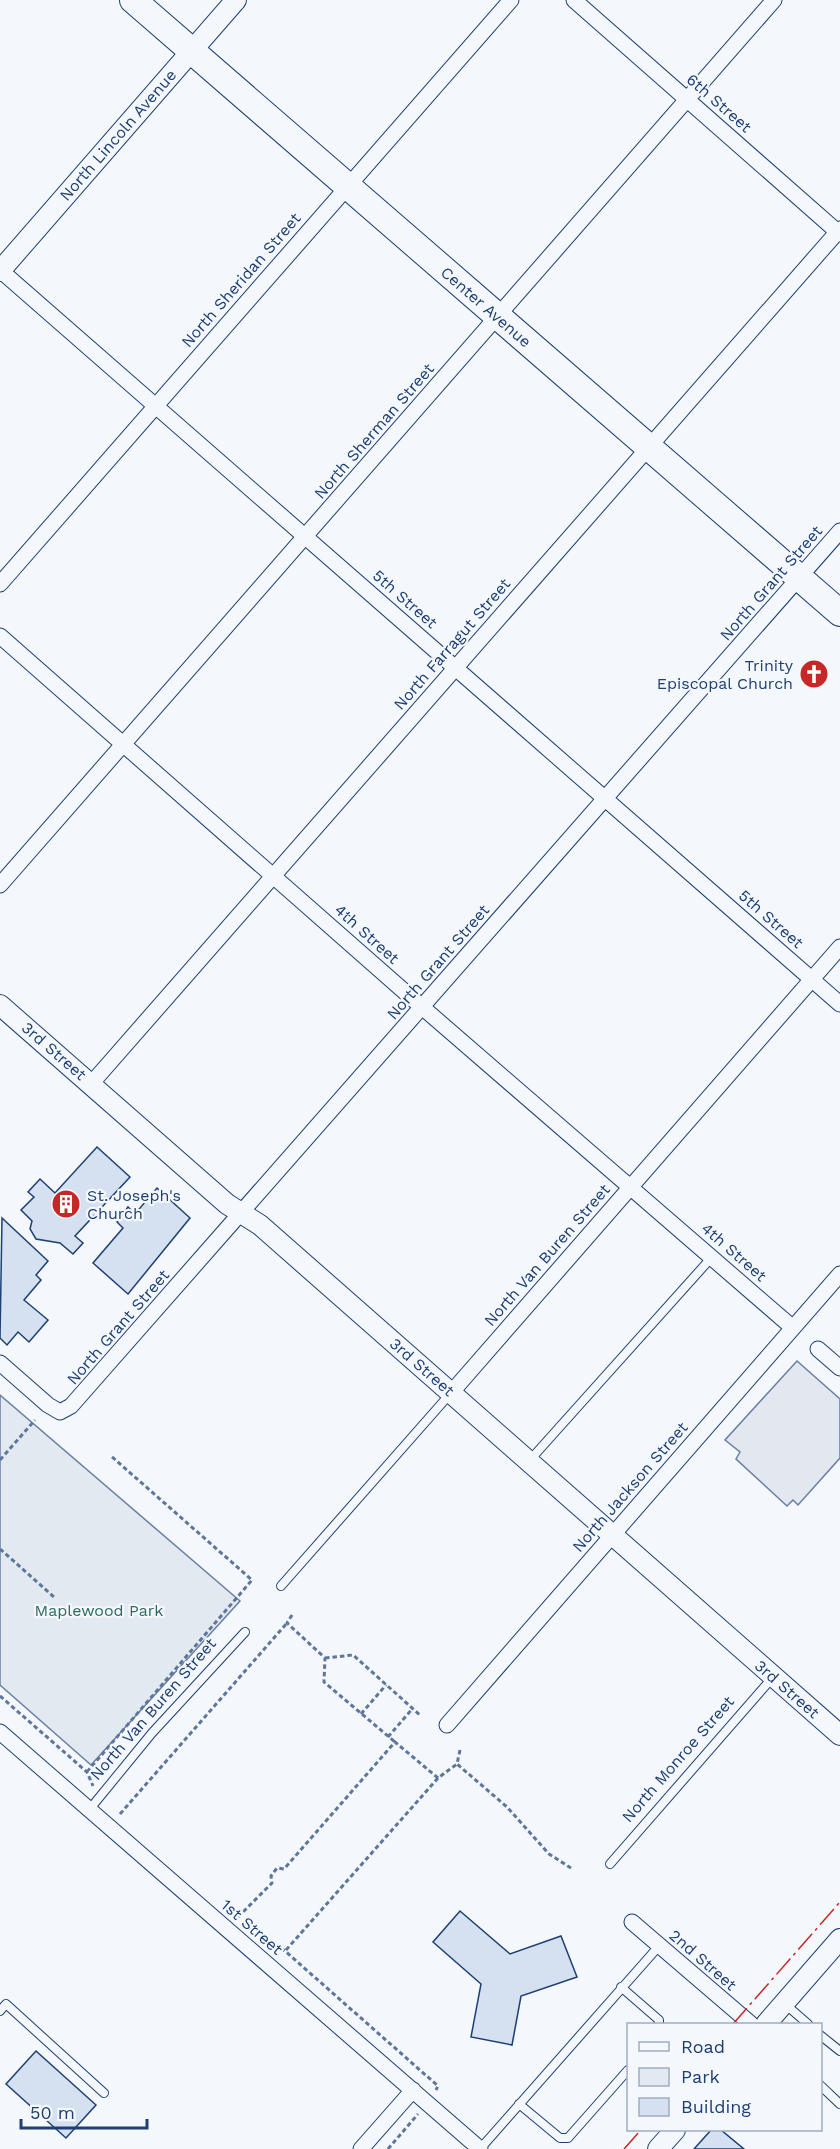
<svg xmlns="http://www.w3.org/2000/svg" width="840" height="2149" font-family="'Work Sans',sans-serif">
  <style>
    .green { fill: #e3e9f0; stroke: #687fa3; stroke-width: 1.5 }
    .parking { fill: #e3e8f0; stroke: #687fa3; stroke-width: 1.5 }
    .building { fill: #d5e0f0; stroke: #1d3f73; stroke-width: 1.5 }
    .lines { fill: none; stroke-linecap: round; stroke-linejoin: round }
    .service-casing { stroke: #1d3f73; stroke-width: 10 }
    .minor-casing { stroke: #1d3f73; stroke-width: 17 }
    .tertiary-casing { stroke: #1d3f73; stroke-width: 22 }
    .trunk-casing { stroke: #1d3f73; stroke-width: 28 }
    .path { stroke: #5e769c; stroke-width: 3; stroke-dasharray: 4.5 3; stroke-linecap: butt }
    .service { stroke: #f4f7fb; stroke-width: 8 }
    .minor { stroke: #f4f7fb; stroke-width: 15 }
    .tertiary { stroke: #f4f7fb; stroke-width: 20 }
    .trunk { stroke: #f4f7fb; stroke-width: 26 }
    .power { stroke: #c62828; stroke-width: 1.5; stroke-dasharray: 21 4.5 3 4.5; stroke-linecap: butt }
    .labels { text-anchor: middle; dominant-baseline: central; stroke-width: 4.5; stroke-linejoin: round; paint-order: stroke }
    .street-label { font-size: 16px; fill: #1d3f73; stroke: #f4f7fb }
    .poi-label { font-size: 16px; fill: #1d3f73; stroke: #f4f7fb; text-anchor: end }
    .park-label { font-size: 16px; fill: #2c6c60; stroke: #f4f7fb }
  </style>
  <rect width="100%" height="100%" fill="#f4f7fb"/>
  <!-- green -->
  <path class="green" d="M0 1395 240 1601 91 1765 0 1685Z"/>
  <!-- parking -->
  <path class="parking" d="M797 1361 840 1399V1458L798 1505 793 1500 787 1506 736 1459 740 1452 725 1440Z"/>
  <!-- building -->
  <path class="building" d="M97 1147 130 1177 75 1236 83 1243 73 1254 60 1243 36 1239 30 1229 32 1221 21 1210 34 1197 28 1192 40 1179 55 1193Z
    M157 1188 190 1218 128 1294 93 1263 123 1228 117 1222 128 1207 135 1214Z
    M2 1218 48 1261 36 1275 41 1280 24 1300 48 1320 29 1342 18 1332 7 1345 0 1338Z
    M460 1911 510 1954 561 1936 577 1977 521 1996 512 2045 471 2037 481 1984 433 1942Z
    M36 2051 96 2105 66 2138 6 2084Z
    M711 2130H721L744 2149H694Z"/>
  <g class="lines">
    <!-- service casing -->
    <g class="service-casing">
      <path id="service" d="M530 1460 712 1257
        M281 1586 450 1394
        M89 1810 152 1733 245 1632
        M610 1864 773 1677
        M621 1987 659 2020V2024
        M785 2004 808 2024
        M0 2011 6 2004 104 2093
        M820 2035 840 2051
        M820 2085 840 2104
        M519 2104 560 2138H568L628 2070
        M480 2149 659 1946"/>
    </g>
    <!-- minor casing -->
    <g class="minor-casing">
      <path id="minor" d="M574 0 840 234
        M0 270 840 1004
        M0 584 511 0
        M0 636 422 1007 793 1328
        M0 885 774 0
        M91 1084 840 229
        M818 1349 840 1368
        M0 1363 48 1405 60 1412 71 1406 840 531
        M451 1393 840 947
        M447 1725 840 1274
        M0 1732 480 2149
        M632 1922 751 2024
        M361 2149 413 2090"/>
    </g>
    <!-- tertiary casing -->
    <g class="tertiary-casing">
      <path id="tertiary" d="M0 271 236 0
        M0 1005 227 1204 260 1225 840 1735
        M766 2024 840 1939
        M658 2149 675 2130"/>
    </g>
    <!-- trunk casing -->
    <g class="trunk-casing">
      <path id="trunk" d="M133 0 840 613"/>
    </g>
    <!-- path -->
    <path class="path" d="M0 1460 35 1420
      M0 1549 54 1597
      M292 1615 287 1623 325 1658 324 1682 395 1742
      M325 1658 353 1655 420 1715
      M0 1696 87 1772 93 1786
      M361 1714 386 1685
      M388 1737 413 1708
      M460 1750 457 1764 507 1807 549 1854 571 1868
      M87 1772 252 1580 111 1456
      M120 1814 287 1623
      M238 1917 272 1883 271 1876 277 1868 284 1869 395 1742 438 1778
      M250 1927 285 1951 438 2086 436 2090
      M286 1950 438 1778 457 1764
      M388 2149 418 2114"/>
    <!-- service -->
    <use href="#service" class="service"/>
    <!-- minor -->
    <use href="#minor" class="minor"/>
    <!-- tertiary -->
    <use href="#tertiary" class="tertiary"/>
    <!-- trunk -->
    <use href="#trunk" class="trunk"/>
    <!-- power -->
    <path class="power" d="M733 2024 840 1902
      M624 2149 641 2130"/>
  </g>
  <!-- icons -->
  <defs>
    <g id="church-disc" transform="scale(1.5)"><circle r="9.5" fill="#c62828" stroke="#f4f7fb"/><path d="M-1.2-6h2.4v3.5h3.3v2.4h-3.3V6h-2.4V-.1h-3.3v-2.4h3.3Z" fill="#fff"/></g>
    <g id="building-disc" transform="scale(1.5)"><circle r="9.5" fill="#c62828" stroke="#f4f7fb"/><path d="M-4-6H4V6H1V3H-1V6H-4ZM-2.5-4.3h1.7v1.8h-1.7ZM.8-4.3h1.7v1.8H.8ZM-2.5-1h1.7V.8h-1.7ZM.8-1h1.7V.8H.8Z" fill="#fff"/></g>
  </defs>
  <g fill-rule="evenodd">
    <use href="#church-disc" x="814" y="674"/>
    <use href="#building-disc" x="66" y="1204"/>
  </g>
  <g class="labels">
    <!-- street labels -->
    <g class="street-label">
      <text transform="translate(719 103) rotate(41)">6th Street</text>
      <text transform="translate(118 135) rotate(-49)">North Lincoln Avenue</text>
      <text transform="translate(241 280) rotate(-49)">North Sheridan Street</text>
      <text transform="translate(486 307) rotate(41)">Center Avenue</text>
      <text transform="translate(374 431) rotate(-49)">North Sherman Street</text>
      <text transform="translate(771 583) rotate(-49)">North Grant Street</text>
      <text transform="translate(405 599) rotate(41)">5th Street</text>
      <text transform="translate(452 644) rotate(-49)">North Farragut Street</text>
      <text transform="translate(771 919) rotate(41)">5th Street</text>
      <text transform="translate(367 934) rotate(42)">4th Street</text>
      <text transform="translate(438 962) rotate(-49)">North Grant Street</text>
      <text transform="translate(54 1051) rotate(41)">3rd Street</text>
      <text transform="translate(734 1252) rotate(41)">4th Street</text>
      <text transform="translate(547 1255) rotate(-49)">North Van Buren Street</text>
      <text transform="translate(118 1327) rotate(-49)">North Grant Street</text>
      <text transform="translate(422 1367) rotate(41)">3rd Street</text>
      <text transform="translate(630 1487) rotate(-49)">North Jackson Street</text>
      <text transform="translate(787 1689) rotate(41)">3rd Street</text>
      <text transform="translate(153 1709) rotate(-49)">North Van Buren Street</text>
      <text transform="translate(678 1759) rotate(-49)">North Monroe Street</text>
      <text transform="translate(252 1927) rotate(41)">1st Street</text>
      <text transform="translate(703 1960) rotate(41)">2nd Street</text>
    </g>
    <!-- poi labels -->
    <g class="poi-label">
      <text x="793" y="665">Trinity<tspan x="793" dy="18">Episcopal Church</tspan></text>
      <text x="87" y="1195" text-anchor="start">St. Joseph's<tspan x="87" dy="18">Church</tspan></text>
    </g>
    <!-- park labels -->
    <g class="park-label">
      <text x="99" y="1610">Maplewood Park</text>
    </g>
  </g>
  <!-- legend -->
  <rect x="627" y="2023" width="195" height="108" fill="#f4f7fb" stroke="#9eadc5" stroke-width="1.5"/>
  <rect x="639" y="2042" width="30" height="9" fill="#f4f7fb" stroke="#9eadc5" stroke-width="1.5"/>
  <text x="681" y="2053" font-size="18" fill="#1d3f73">Road</text>
  <rect x="639" y="2068" width="30" height="18" fill="#e3e9f0" stroke="#9eadc5" stroke-width="1.5"/>
  <text x="681" y="2083" font-size="18" fill="#1d3f73">Park</text>
  <rect x="639" y="2098" width="30" height="18" fill="#d5e0f0" stroke="#9eadc5" stroke-width="1.5"/>
  <text x="681" y="2113" font-size="18" fill="#1d3f73">Building</text>
  <!-- scale -->
  <path d="M21 2119v9h126v-9" fill="none" stroke="#1d3f73" stroke-width="3"/>
  <text x="30" y="2119" font-size="18" fill="#1d3f73" stroke="#f4f7fb" stroke-width="4.5" paint-order="stroke">50 m</text>
</svg>
